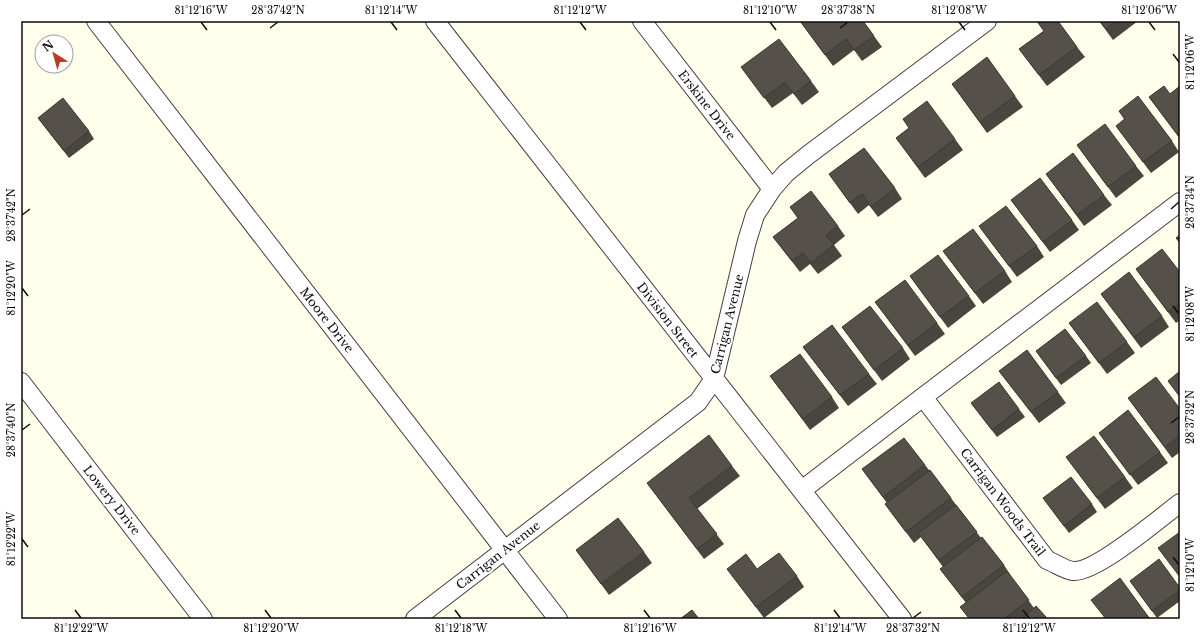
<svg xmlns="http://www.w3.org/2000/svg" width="1201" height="640" font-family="'Libre Baskerville',serif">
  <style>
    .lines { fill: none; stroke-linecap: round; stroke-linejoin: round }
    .street-casing { stroke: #404040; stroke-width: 20 }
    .street { stroke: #fff; stroke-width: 18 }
    .wall { fill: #49453f }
    .building { fill: #555049; stroke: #3c3833 }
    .ticks { fill: none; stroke: #0d0d0d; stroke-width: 1.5 }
    .labels { text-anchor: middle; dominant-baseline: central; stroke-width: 4; stroke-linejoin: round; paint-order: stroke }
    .street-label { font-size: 12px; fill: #0d0d0d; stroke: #fff }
    .neatline { fill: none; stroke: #0d0d0d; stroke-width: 1.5 }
    .ticks-label { font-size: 10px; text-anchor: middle; fill: #0d0d0d }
  </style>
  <rect width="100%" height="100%" fill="#ffffec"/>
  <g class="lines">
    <!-- street casing -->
    <g class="street-casing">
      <path id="street" d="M96 21 558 619
        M435 21 902 619
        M642 21 772 189
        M1180 202 923 397 1047 560C1055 563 1065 570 1073 571 1096 573 1160 518 1180 503
        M21 382 203 619
        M802 490 923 397
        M415 619 698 402 714 379 747 241 755 215 772 189 786 173 808 155 987 21"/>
    </g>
    <!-- street -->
    <use href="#street" class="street"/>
  </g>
  <!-- wall -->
  <path class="wall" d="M800 21H863L882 47 862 61 854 50 833 66Z
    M1036 21 1077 47 1085 57 1047 86 1019 49 1044 31Z
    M1099 21H1138L1113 40Z
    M741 67 811 81 819 92 802 105 793 93 772 108Z
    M952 84 1015 96 1023 107 987 133Z
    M1180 86V139L1149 97 1170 94Z
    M1119 111 1172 141 1179 152 1151 173 1116 126 1124 119Z
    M38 118 89 131 94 139 69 158Z
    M903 119 955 139 963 150 925 178 896 138 909 128Z
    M1077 145 1136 166 1144 176 1116 198Z
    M829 174 895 188 902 199 878 217 869 205 858 214Z
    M1046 174 1104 195 1112 205 1084 226Z
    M1011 200 1072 220 1079 230 1050 252Z
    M790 207 838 226 845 236 834 245 842 256 818 274 810 264 800 272 773 237 798 218Z
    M979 226 1037 246 1044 257 1017 277Z
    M943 251 1005 271 1012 282 983 304Z
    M1136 269 1180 272V320L1176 323Z
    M910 276 969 296 976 306 948 328Z
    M1101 294 1162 316 1169 327 1141 348Z
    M875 302 937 323 945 334 915 356Z
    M1069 323 1127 342 1135 353 1107 374Z
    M842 327 903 348 910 359 882 381Z
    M803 347 869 374 877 384 848 406Z
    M1036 351 1086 356 1091 363 1061 385Z
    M999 371 1058 392 1066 403 1039 423Z
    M770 376 832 397 839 408 810 430Z
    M1128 398 1180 409V452L1172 458Z
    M971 403 1019 409 1025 417 997 437Z
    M1099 433 1160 452 1168 463 1138 485Z
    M1066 457 1125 477 1133 488 1105 509Z
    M925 465 951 498 981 538 1004 565 1011 576V577L1034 608 1048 619H969L960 607 966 603 940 569 943 567 921 537 914 543 893 515 885 504 887 503 862 469Z
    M732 466 740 476 697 509 724 544 704 559 647 483Z
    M1043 498 1092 504 1097 512 1069 533Z
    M576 550 644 552 652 563 609 595Z
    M727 569H757L797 576 804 587 764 618Z
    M1130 581 1180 588V601L1157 618Z"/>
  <!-- building -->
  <path class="building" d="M800 21H863L874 36 854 50 846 39 825 55Z
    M1037 21H1058L1077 47 1039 75 1019 49 1044 31Z
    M1100 21H1116L1106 29Z
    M779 39 811 81 794 94 785 82 764 98 741 67Z
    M987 57 1015 96 980 122 952 84Z
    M1164 86 1170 94 1180 86V138L1149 97Z
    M1138 96 1172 141 1143 162 1116 126 1125 119 1119 111Z
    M63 98 89 131 64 151 38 118Z
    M927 101 955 139 918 167 896 138 909 128 903 119Z
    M1105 124 1136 166 1108 187 1077 145Z
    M864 148 895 188 871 207 862 194 850 203 829 174Z
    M1073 153 1104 195 1077 215 1046 174Z
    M1040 178 1072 220 1043 242 1011 200Z
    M811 191 838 226 826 235 834 245 811 263 803 253 792 261 773 237 798 218 790 207Z
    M1006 206 1037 246 1009 266 979 226Z
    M973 229 1005 271 975 293 943 251Z
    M1180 235V243L1176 238Z
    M1162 249 1180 272V303L1168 312 1136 269Z
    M938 255 969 296 940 317 910 276Z
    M1129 272 1162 316 1134 337 1101 294Z
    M905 280 937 323 908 345 875 302Z
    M1097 302 1127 342 1099 363 1069 323Z
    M870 306 903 348 874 370 842 327Z
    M832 325 869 374 840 395 803 347Z
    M1065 329 1086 356 1056 378 1036 351Z
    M1027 350 1058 392 1031 412 999 371Z
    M800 354 832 397 803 419 770 376Z
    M1180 371V397L1168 381Z
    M1156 377 1180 409V436L1165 447 1128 398Z
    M999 382 1019 409 992 430 971 403Z
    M1128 410 1160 452 1130 475 1099 433Z
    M709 435 732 466 689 498 717 534 697 549 647 483Z
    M1094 436 1125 477 1097 498 1066 457Z
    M904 438 925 465 883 497 862 469Z
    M930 470 951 498 906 532 885 504Z
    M1071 477 1092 504 1064 526 1043 498Z
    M956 505 977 532 939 560 918 533Z
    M618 518 644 552 601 584 576 550Z
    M1180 532V577L1158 548Z
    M982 537 1004 565 962 597 940 569Z
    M779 553 797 576 756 607 727 569 746 554 757 569Z
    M1159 559 1180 588V590L1152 611 1130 581Z
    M1007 571 1029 600 1004 619H970L960 607Z
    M1120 578 1150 619H1106L1091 600Z
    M1036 606 1048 619H1022Z
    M692 610 699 619H680Z"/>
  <!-- ticks -->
  <path class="ticks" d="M201 22 207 30M391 22 397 30M580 22 586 30M770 22 776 30M959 22 965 30M1149 22 1155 30M270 28 278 22M840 28 848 22M1173 54 1179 62M1171 209 1179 202M22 215 30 209M22 288 28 296M1173 306 1179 314M1171 423 1179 417M22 430 30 424M22 539 28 547M1173 557 1179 565M75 610 81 618M265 610 271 618M455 610 461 618M644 610 650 618M834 610 840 618M1023 610 1029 618M913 618 921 612"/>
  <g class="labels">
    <!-- street labels -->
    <g class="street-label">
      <text transform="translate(707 105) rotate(52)">Erskine Drive</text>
      <text transform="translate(327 320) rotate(52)">Moore Drive</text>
      <text transform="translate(668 320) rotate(52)">Division Street</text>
      <text transform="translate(727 324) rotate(-76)">Carrigan Avenue</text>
      <text transform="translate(112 500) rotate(52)">Lowery Drive</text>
      <text transform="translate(1003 502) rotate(53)">Carrigan Woods Trail</text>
      <text transform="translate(498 555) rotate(-38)">Carrigan Avenue</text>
    </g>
  </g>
  <!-- border -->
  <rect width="1201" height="640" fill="none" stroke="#ffffff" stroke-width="44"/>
  <!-- north arrow -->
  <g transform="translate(54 54) rotate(323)"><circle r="19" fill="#ffffff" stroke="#9e9e9e"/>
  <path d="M0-3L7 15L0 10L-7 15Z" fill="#bd3924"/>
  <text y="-6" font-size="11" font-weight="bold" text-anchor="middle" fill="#0d0d0d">N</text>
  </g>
  <rect x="22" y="22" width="1157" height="596" class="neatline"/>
  <g class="ticks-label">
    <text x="201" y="14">81°12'16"W</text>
    <text x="278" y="14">28°37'42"N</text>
    <text x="391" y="14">81°12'14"W</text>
    <text x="580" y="14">81°12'12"W</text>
    <text x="770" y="14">81°12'10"W</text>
    <text x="848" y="14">28°37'38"N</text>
    <text x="959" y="14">81°12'08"W</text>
    <text x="1149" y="14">81°12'06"W</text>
    <text transform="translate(1190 62) rotate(-90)" y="4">81°12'06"W</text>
    <text transform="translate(1190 202) rotate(-90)" y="4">28°37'34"N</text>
    <text transform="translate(11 215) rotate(-90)" y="4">28°37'42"N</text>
    <text transform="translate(11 288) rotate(-90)" y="4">81°12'20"W</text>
    <text transform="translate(1190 314) rotate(-90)" y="4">81°12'08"W</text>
    <text transform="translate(1190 417) rotate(-90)" y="4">28°37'32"N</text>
    <text transform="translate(11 430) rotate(-90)" y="4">28°37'40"N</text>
    <text transform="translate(11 539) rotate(-90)" y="4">81°12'22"W</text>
    <text transform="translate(1190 565) rotate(-90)" y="4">81°12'10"W</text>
    <text x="81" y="632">81°12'22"W</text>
    <text x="271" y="632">81°12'20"W</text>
    <text x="461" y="632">81°12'18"W</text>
    <text x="650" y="632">81°12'16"W</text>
    <text x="840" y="632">81°12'14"W</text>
    <text x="913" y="632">28°37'32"N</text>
    <text x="1029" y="632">81°12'12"W</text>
  </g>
</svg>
